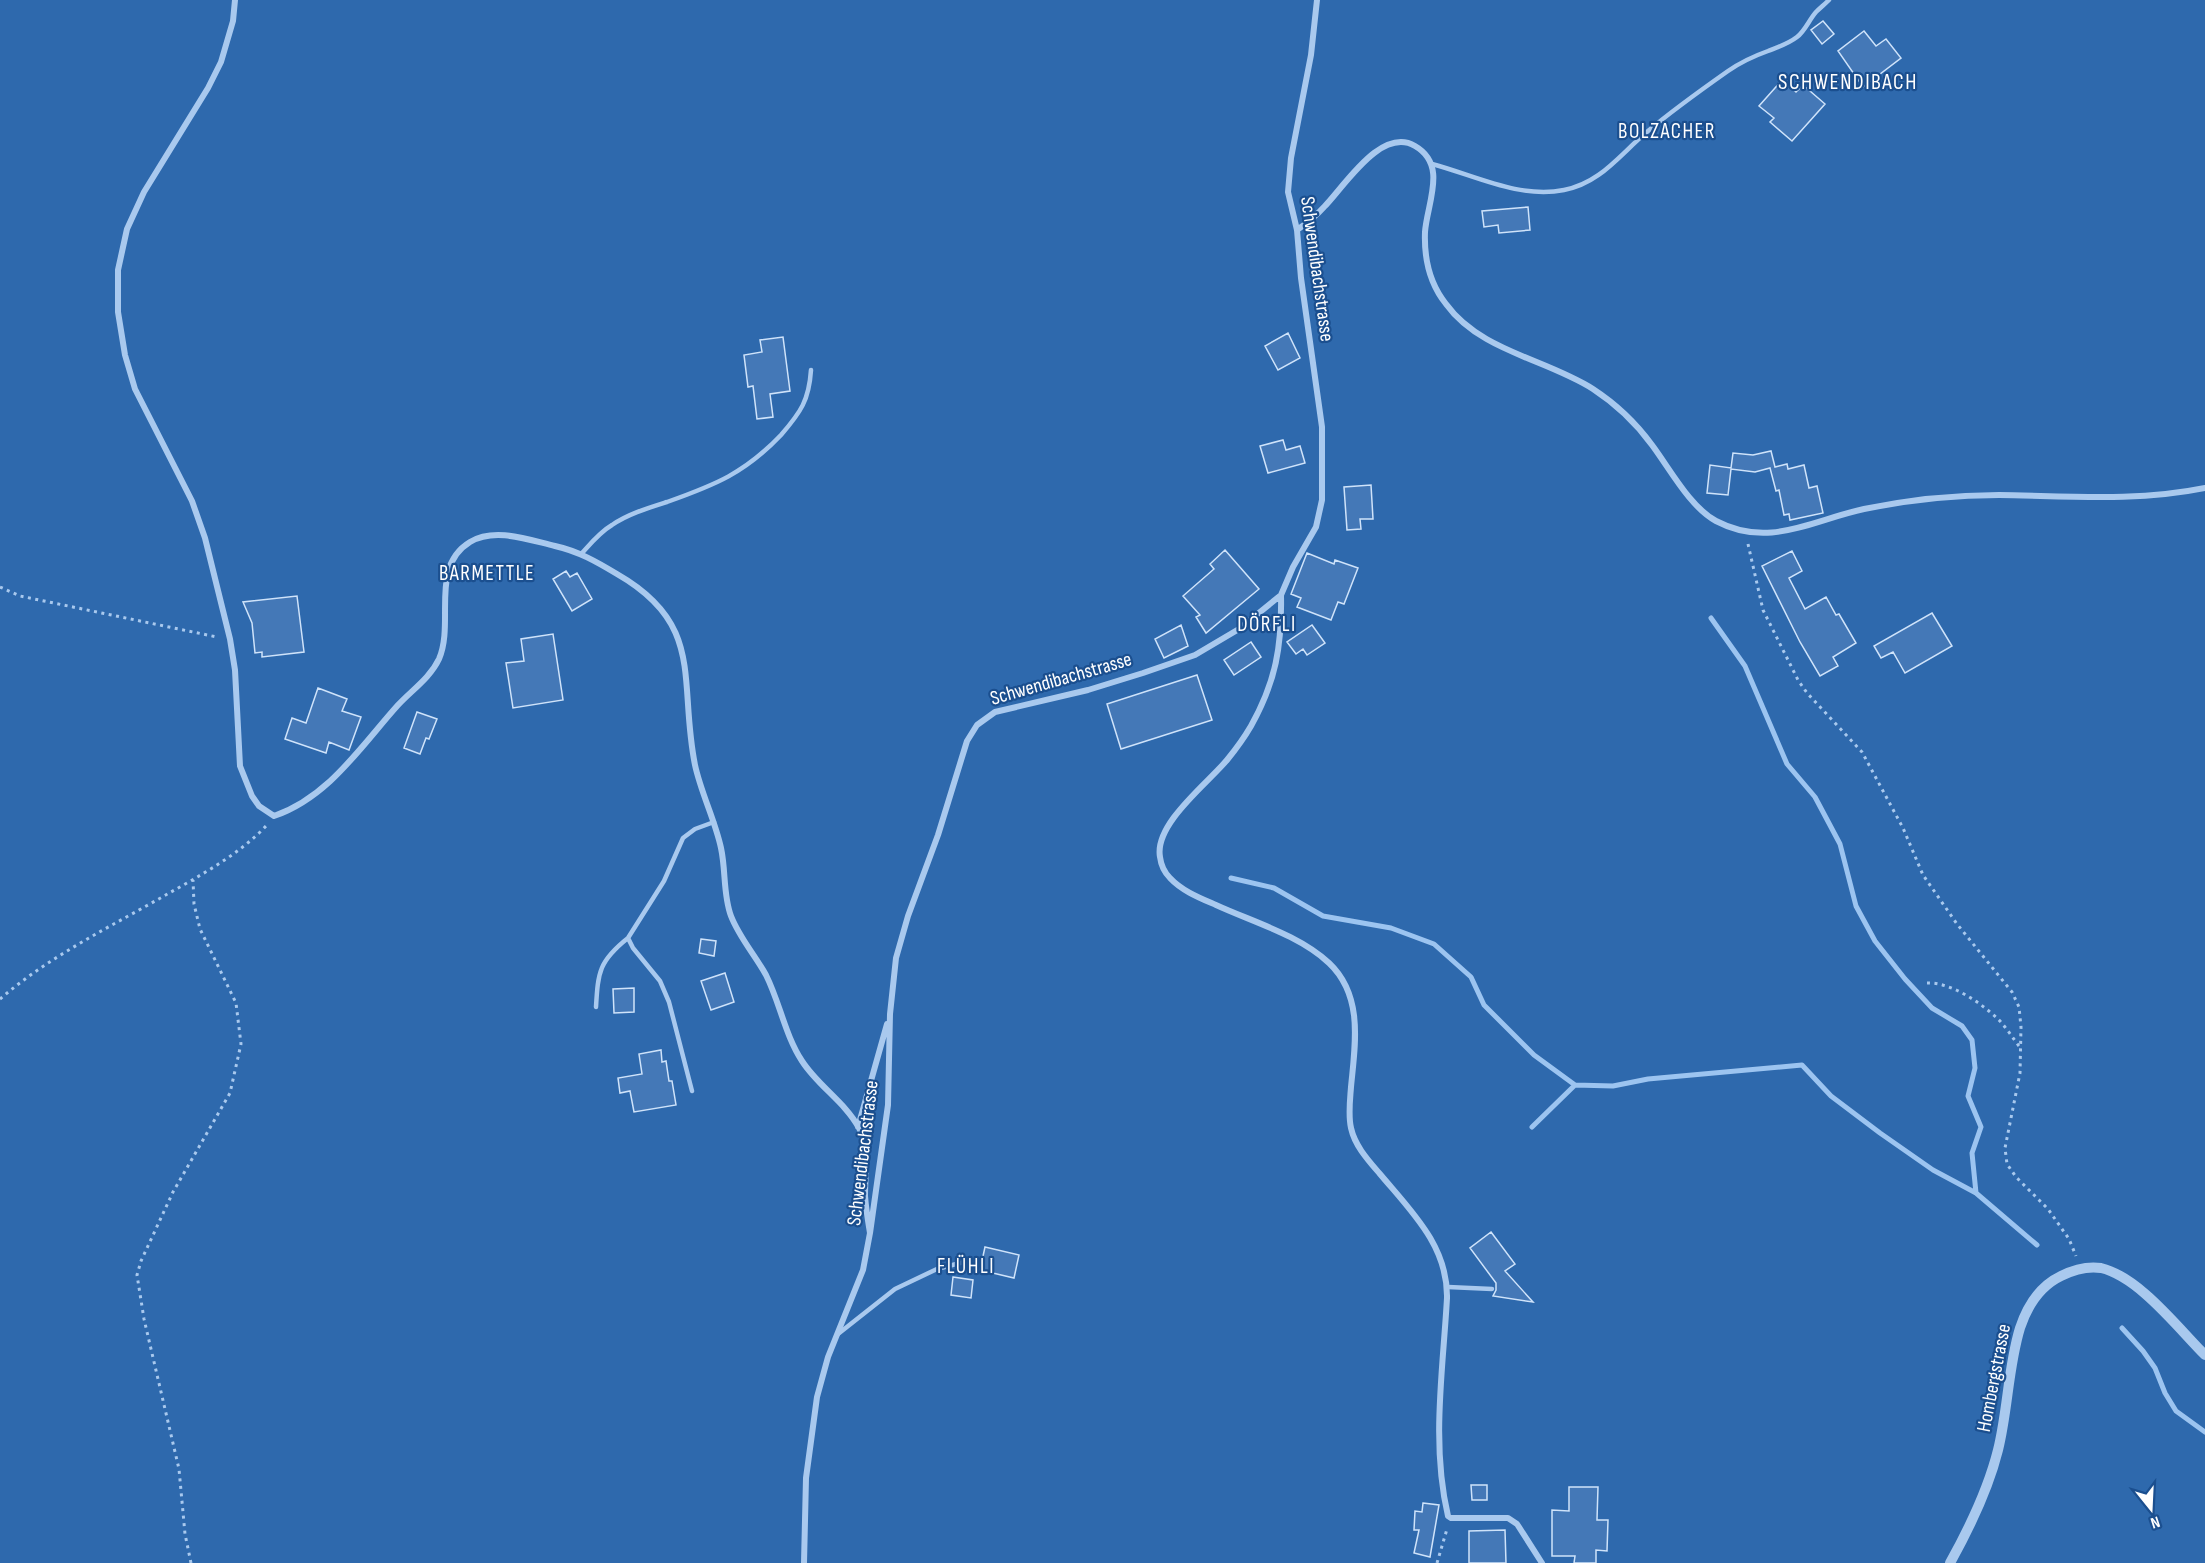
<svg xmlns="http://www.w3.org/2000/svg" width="2205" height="1563" font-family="'Sofia Sans Condensed',sans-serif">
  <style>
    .green { fill: #2e69ad }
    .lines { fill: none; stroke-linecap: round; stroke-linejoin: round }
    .stream { stroke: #9cc4f0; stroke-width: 5 }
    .building { fill: #4478b7; stroke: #cfe3fa; stroke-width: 1.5 }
    .path { stroke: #a9c9ee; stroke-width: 3; stroke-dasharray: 3 4.5; stroke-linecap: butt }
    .service { stroke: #a9c9ee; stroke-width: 4.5 }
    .minor { stroke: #a9c9ee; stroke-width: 6 }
    .tertiary { stroke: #a9c9ee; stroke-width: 10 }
    .labels { text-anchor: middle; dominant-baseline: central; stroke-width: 4.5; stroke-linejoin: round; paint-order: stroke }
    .street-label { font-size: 20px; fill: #fff; stroke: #1b4f8f }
    .neighbourhood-label { font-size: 21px; letter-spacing: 1.5px; fill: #fff; stroke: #1b4f8f }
    .quarter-label { font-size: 22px; letter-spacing: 1.5px; fill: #fff; stroke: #1b4f8f }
  </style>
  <rect width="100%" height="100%" fill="#1b4f8f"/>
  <!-- green -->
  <path class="green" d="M0 0H2205V1563H0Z"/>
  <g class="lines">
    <!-- stream -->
    <path class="stream" d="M1711 618 1745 666 1787 764 1815 797 1840 844 1856 906 1875 941 1905 979 1932 1008 1962 1026 1972 1040 1975 1068 1968 1096 1981 1127 1972 1153 1976 1193
      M1231 878 1274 888 1323 916 1391 928 1434 944 1471 977 1484 1005 1534 1055 1575 1085 1613 1086 1648 1079 1802 1065 1831 1096 1880 1133 1933 1170 1976 1193 2037 1245
      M1532 1127 1575 1085
      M2122 1328 2143 1351 2155 1368 2165 1393 2176 1411 2205 1432"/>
  </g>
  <!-- building -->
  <path class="building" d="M1823 21 1834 34 1822 44 1811 30Z
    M1864 31 1876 46 1886 39 1901 58 1863 87 1838 51Z
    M1782 80 1796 92 1803 85 1825 104 1792 141 1770 122 1774 118 1759 106Z
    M1528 207 1530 230 1499 233 1498 225 1484 227 1482 211Z
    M1288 333 1300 358 1278 370 1265 346Z
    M783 337 790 391 770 394 773 417 757 419 753 386 748 387 744 355 762 352 760 340Z
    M1283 440 1286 450 1300 446 1305 463 1268 473 1260 446Z
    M1771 451 1775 467 1787 464 1788 469 1804 465 1809 488 1817 486 1823 513 1790 520 1789 514 1784 515 1779 490 1776 491 1770 468 1755 472 1731 469 1728 495 1707 493 1710 465 1731 468 1733 453 1753 455Z
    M1371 485 1373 519H1360L1361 529 1347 530 1344 487Z
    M1225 550 1259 589 1206 633 1196 617 1200 615 1183 596 1214 569 1210 564Z
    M1792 551 1802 571 1789 578 1805 609 1826 597 1836 615 1839 614 1856 643 1833 657 1838 666 1820 676 1800 642 1762 566Z
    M1307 553 1334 564 1335 560 1358 568 1344 604 1338 602 1331 620 1297 607 1301 598 1291 594Z
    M566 571 570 577 577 573 592 599 572 611 553 579Z
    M297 596 304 652 262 657V652L255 653 252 623 243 602Z
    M1932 613 1952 646 1905 673 1893 652 1881 658 1874 646Z
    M1181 625 1188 646 1164 658 1155 639Z
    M1312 625 1325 643 1307 655 1303 649 1296 654 1287 642Z
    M553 634 563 700 513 708 506 663 524 661 521 639Z
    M1251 642 1261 657 1234 675 1224 660Z
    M1197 675 1212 720 1121 749 1107 704Z
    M318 688 347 699 342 711 361 717 349 750 329 742 326 753 285 739 292 718 306 723Z
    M417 712 437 719 429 739 426 738 420 754 404 748Z
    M701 939 716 941 714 956 699 953Z
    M725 973 734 1002 711 1010 701 981Z
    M634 988V1012L614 1013 613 989Z
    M661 1050 662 1062 666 1061 669 1081H672L676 1105 634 1112 630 1091 620 1093 618 1078 642 1074 639 1054Z
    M1491 1232 1515 1264 1505 1271 1533 1302 1493 1296 1496 1290V1283L1470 1248Z
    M985 1247 1019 1255 1014 1278 980 1270Z
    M953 1277 973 1280 971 1298 951 1295Z
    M1471 1485H1487V1500H1472Z
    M1569 1487H1598L1597 1520H1608L1607 1551 1596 1550V1563H1574L1575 1556H1552V1510L1569 1511Z
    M1423 1503 1439 1505 1430 1557 1414 1553 1419 1530H1414L1415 1511 1422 1512Z
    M1505 1530 1506 1563H1469V1531Z"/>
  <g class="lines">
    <!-- path -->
    <path class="path" d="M1748 544 1763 610 1798 680 1807 693 1862 752 1903 828 1923 875 1957 924 2012 992 2019 1007 2021 1027 2020 1073 2005 1148 2007 1164 2016 1177 2048 1209 2069 1239 2076 1256
      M0 587 20 596 217 637
      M1927 983C1951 982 1981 1003 1998 1019 2006 1027 2012 1037 2019 1046
      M0 999C50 956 108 928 164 896 199 876 239 855 267 825
      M191 1563 185 1534 179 1469 144 1319 137 1275 141 1261 173 1192 230 1093 241 1044 236 1003 200 929 194 904 193 880
      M1437 1563 1447 1529"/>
    <!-- service -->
    <path class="service" d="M1432 164C1474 175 1519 199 1564 190 1601 183 1620 154 1648 131 1673 110 1701 90 1728 71 1741 62 1754 56 1768 51 1778 47 1788 44 1797 37 1805 31 1809 20 1816 12 1820 8 1825 4 1829 0
      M582 553C591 543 600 532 612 525 628 514 648 508 667 502 715 485 745 473 781 435 801 412 809 400 811 370
      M596 1007C598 972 599 961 628 938
      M692 1091 669 1002 660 981 633 948 628 938 664 881 683 838 695 829 714 822
      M1448 1287 1492 1289
      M838 1334 895 1289 937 1269 964 1262"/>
    <!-- minor -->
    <path class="minor" d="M235 0 233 21 221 62 208 88 144 192 127 229 118 270V312L125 355 135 389 192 501 205 538 230 639 235 670 240 766 252 796 259 806 274 816C329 797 361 746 398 705 412 690 430 678 439 659 455 622 429 567 470 542 495 527 529 540 555 546 578 551 597 562 617 574 706 625 678 681 695 765 701 793 715 820 721 848 726 871 723 895 731 916 739 937 755 955 766 975 780 1003 785 1035 802 1061 818 1086 845 1102 859 1128 869 1148 865 1175 865 1196 866 1209 868 1221 870 1233
      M1297 230C1307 223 1316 216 1324 207 1344 187 1381 126 1415 146 1448 165 1427 203 1425 232 1424 258 1430 284 1446 304 1480 351 1546 359 1593 389 1616 404 1636 423 1652 445 1670 469 1690 507 1716 521 1769 549 1812 520 1864 509 1908 500 1955 495 1999 495 2068 496 2137 502 2205 488
      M1281 595C1282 646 1276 681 1251 726 1244 738 1236 749 1227 760 1208 783 1154 824 1160 857 1161 865 1164 872 1170 878 1182 891 1200 898 1216 905 1253 922 1299 935 1329 963 1364 996 1355 1045 1351 1087 1350 1101 1348 1115 1351 1128 1355 1146 1368 1160 1380 1174 1411 1211 1448 1246 1447 1298 1443 1370 1431 1444 1448 1516L1451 1518H1508L1517 1524 1542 1563
      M858 1127 887 1024
      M804 1563 806 1478 817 1397 828 1357 863 1270 870 1233 888 1105 890 1014 896 958 908 916 938 835 967 741 977 725 995 712 1088 690 1143 673 1195 655 1239 629 1281 595 1293 567 1316 527 1322 500V427L1301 278 1297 230 1288 192 1291 158 1311 55 1317 0"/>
    <!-- tertiary -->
    <path class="tertiary" d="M1950 1563C1970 1527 1988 1490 1998 1450 2008 1410 2008 1367 2020 1328 2027 1307 2040 1286 2061 1276 2073 1270 2087 1266 2101 1268 2139 1277 2178 1328 2205 1355"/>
  </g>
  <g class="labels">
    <!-- street labels -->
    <g class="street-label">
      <text transform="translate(1317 269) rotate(82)">Schwendibachstrasse</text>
      <text transform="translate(1061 679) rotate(-16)">Schwendibachstrasse</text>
      <text transform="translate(863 1153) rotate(-83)">Schwendibachstrasse</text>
      <text transform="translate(1994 1378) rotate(-79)">Hombergstrasse</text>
    </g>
    <!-- neighbourhood labels -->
    <g class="neighbourhood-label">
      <text x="1667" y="131">BOLZACHER</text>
      <text x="487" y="573">BARMETTLE</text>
      <text x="1267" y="624">DÖRFLI</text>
      <text x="966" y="1266">FLÜHLI</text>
    </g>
    <!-- quarter labels -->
    <g class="quarter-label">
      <text x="1848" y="82">SCHWENDIBACH</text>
    </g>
  </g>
  <!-- north arrow -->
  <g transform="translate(2151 1509) rotate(162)" stroke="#1b4f8f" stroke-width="4.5" paint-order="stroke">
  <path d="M0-4.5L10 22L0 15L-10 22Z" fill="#ffffff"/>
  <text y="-9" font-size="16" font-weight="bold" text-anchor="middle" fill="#ffffff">N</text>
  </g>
</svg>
